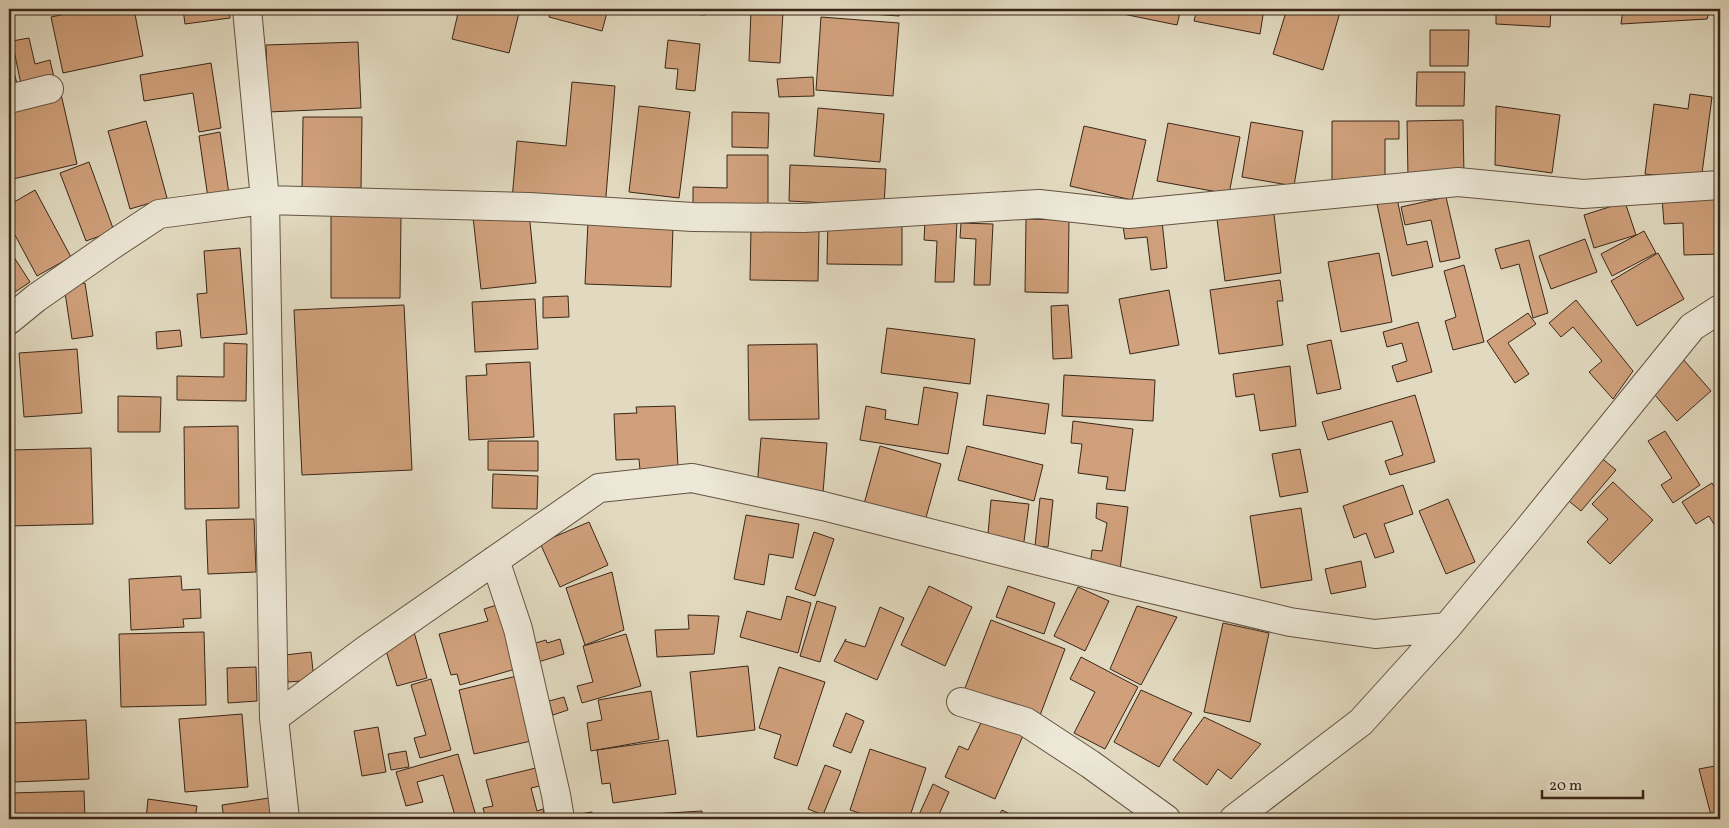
<svg xmlns="http://www.w3.org/2000/svg" width="1729" height="828" font-family="Vollkorn,serif">
  <style>
    .building { fill: #cfa07b; stroke: #3a2618 }
    .lines { fill: none; stroke-linecap: round; stroke-linejoin: round }
    .minor-casing { stroke: #645342; stroke-width: 30 }
    .minor { stroke: #ece7d6; stroke-width: 28 }
  </style>
  <rect width="100%" height="100%" fill="#e2dac0"/>
  <filter id="stains"><feTurbulence type="fractalNoise" baseFrequency=".004" numOctaves="4"/><feColorMatrix values="0 0 0 0 .2 0 0 0 0 .09 0 0 0 0 .02 0 0 0 .5 -.17"/></filter>
  <radialGradient id="worn" r=".72"><stop offset=".6" stop-color="#630" stop-opacity="0"/><stop offset="1" stop-color="#630" stop-opacity=".3"/></radialGradient>
  <!-- building -->
  <path class="building" d="M89 9H134L143 56 63 73 51 17Z
    M183 9H229L230 18 185 24Z
    M459 9H520L509 53 452 39Z
    M551 9H608L602 31 549 17Z
    M633 9H706L705 15 633 10Z
    M845 9H900L899 16 845 12Z
    M1124 9H1181L1177 25 1123 14Z
    M1197 9H1264L1260 34 1194 21Z
    M1287 9H1341L1323 70 1273 54Z
    M1496 9H1551L1550 27 1496 24Z
    M1623 9H1710L1707 19 1621 24Z
    M751 11 783 12 780 63 749 61Z
    M821 17 899 23 893 96 816 90Z
    M1430 30H1469L1468 66H1430Z
    M29 38 35 64 50 60 55 82 22 89 12 41Z
    M668 40 700 44 695 91 676 89 678 69 665 68Z
    M358 42 361 108 268 112 266 45Z
    M211 63 221 128 199 132 193 93 144 101 140 75Z
    M14 72 19 92 9 94V73Z
    M1417 72H1465L1464 106H1416Z
    M813 77 814 96 779 97 777 79Z
    M572 82 615 86 605 208 512 200 517 141 566 146Z
    M61 94 77 164 13 179 9 159V106Z
    M1690 94 1712 97 1701 181 1645 174 1654 104 1688 109Z
    M639 106 690 112 679 198 629 192Z
    M1496 106 1560 115 1552 173 1495 165Z
    M818 108 884 114 880 162 814 156Z
    M732 112 769 113 768 148 732 147Z
    M303 117H362L361 188H302Z
    M1463 120 1464 176 1408 177 1407 121Z
    M146 121 167 198 130 209 108 131Z
    M1332 121H1399V139H1385V187H1332Z
    M1251 122 1303 131 1294 186 1242 177Z
    M1168 123 1240 137 1229 194 1157 181Z
    M1084 126 1146 140 1132 200 1070 186Z
    M220 132 229 194 208 198 199 136Z
    M727 155H768V209H693V187L727 188Z
    M89 162 114 231 86 241 60 173Z
    M790 165 886 169 884 206 789 201Z
    M35 190 71 257 37 276 9 224V205Z
    M1396 194 1407 245 1427 241 1433 267 1392 276 1376 199Z
    M1720 196V254L1684 255 1683 223 1664 224 1662 198Z
    M1446 197 1460 258 1440 262 1431 220 1405 225 1401 207Z
    M1625 202 1636 235 1594 248 1584 215Z
    M1273 206 1281 273 1225 281 1216 212Z
    M529 212 536 283 481 289 473 217Z
    M331 215 401 216 400 298H331Z
    M828 219 902 220V265L827 264Z
    M1026 219 1069 220 1068 293 1025 292Z
    M925 221 957 222 954 282H935L937 241 924 240Z
    M1162 221 1167 268 1151 270 1147 237 1125 239 1123 226Z
    M588 222 673 226 671 287 585 284Z
    M961 223 993 224 990 285H974L976 239 960 238Z
    M751 228 819 230 818 281 750 280Z
    M1644 231 1656 253 1612 276 1601 254Z
    M1585 239 1597 272 1551 289 1539 256Z
    M1529 240 1548 313 1533 318 1519 264 1501 269 1495 249Z
    M240 248 247 334 201 338 197 294 207 293 204 251Z
    M10 251 30 282 9 296V252Z
    M1379 253 1392 322 1341 332 1328 262Z
    M1658 253 1684 299 1637 326 1611 281Z
    M1464 265 1484 342 1453 350 1445 321 1456 317 1444 271Z
    M1280 280 1283 301H1277L1283 345 1219 354 1210 290Z
    M85 283 93 336 72 339 64 286Z
    M1169 290 1179 345 1130 354 1119 299Z
    M568 296 569 317 543 318V297Z
    M535 299 538 349 475 352 472 302Z
    M1576 300 1633 371 1613 399 1589 372 1602 361 1573 327 1561 337 1549 323Z
    M404 305 412 470 302 475 294 310Z
    M1068 305 1072 358 1053 359 1051 306Z
    M1528 313 1536 324 1508 343 1529 374 1515 383 1487 341Z
    M1418 322 1432 372 1397 382 1392 366 1407 361 1402 343 1387 347 1383 332Z
    M887 328 975 339 970 384 881 373Z
    M180 330 182 346 157 349 156 332Z
    M1331 340 1341 389 1317 394 1307 345Z
    M224 343 247 344 246 401 177 400V376L224 377Z
    M817 344 819 419 749 420 748 345Z
    M77 349 82 413 24 417 19 353Z
    M1682 358 1711 391 1677 421 1649 388Z
    M530 362 534 437 469 440 466 376 487 375 486 364Z
    M1290 366 1296 426 1260 431 1254 394 1236 397 1233 374Z
    M1064 375 1155 380 1153 421 1062 416Z
    M924 387 958 393 948 454 860 440 866 406 886 410 885 419 918 425Z
    M987 395 1049 404 1045 434 983 425Z
    M1415 395 1435 462 1390 475 1385 461 1403 455 1392 421 1328 440 1322 422Z
    M118 396 161 397 160 432H118Z
    M675 406 678 467 640 470 639 459 616 460 614 414 637 413 636 407Z
    M1073 421 1133 429 1125 491 1106 489 1108 477 1078 473 1082 444 1071 443Z
    M238 426 239 508 185 509 184 427Z
    M1665 431 1700 485 1673 503 1661 485 1672 478 1648 441Z
    M761 438 827 443 823 493 757 488Z
    M488 441H538V471L488 470Z
    M880 446 941 464 925 521 864 504Z
    M967 446 1043 465 1034 501 958 480Z
    M91 448 93 524 9 526V450Z
    M1300 449 1308 492 1280 497 1272 454Z
    M1599 456 1616 470 1581 511 1564 497Z
    M493 474 538 476 537 509 492 508Z
    M1613 482 1653 520 1610 564 1587 542 1608 519 1592 504Z
    M1712 483 1720 496V534L1709 516 1696 524 1682 502Z
    M1403 485 1413 514 1384 524 1394 552 1375 558 1366 533 1354 538 1343 506Z
    M1040 498 1053 500 1048 547 1035 546Z
    M1448 499 1475 562 1446 574 1419 511Z
    M991 500 1029 504 1023 549 987 545Z
    M1097 503 1128 507 1120 570 1090 567 1092 550 1102 551 1107 523 1096 518Z
    M1301 508 1312 580 1261 588 1250 516Z
    M746 515 799 524 793 558 769 554 764 585 734 579Z
    M254 519 256 572 208 574 206 520Z
    M589 522 608 565 560 587 540 543Z
    M814 532 834 539 815 596 795 589Z
    M1361 561 1366 587 1331 594 1325 569Z
    M612 572 624 630 585 645 566 588Z
    M181 576 182 590 200 589 201 618 183 619 184 627 131 630 129 579Z
    M929 586 972 607 945 666 901 645Z
    M1008 586 1055 603 1044 634 996 617Z
    M1078 587 1109 601 1085 651 1054 636Z
    M787 596 811 603 798 653 740 637 747 611 781 620Z
    M817 601 836 607 820 662 800 656Z
    M500 604 519 668 460 685 457 674 451 675 439 634 488 621 484 609Z
    M1137 606 1177 617 1141 685 1110 669Z
    M880 607 904 618 877 680 834 661 846 639 845 641 865 647Z
    M688 615 719 616 714 654 657 657 655 630 689 629Z
    M991 620 1065 649 1039 718 965 688Z
    M1223 623 1269 633 1250 722 1204 712Z
    M204 632 206 705 121 707 119 634Z
    M414 632 427 678 397 686 383 641Z
    M626 634 641 686 582 703 577 686 593 682 583 646Z
    M560 639 564 654 535 663 529 645 546 640 547 643Z
    M311 652 314 680 288 682 285 655Z
    M1081 657 1138 687 1105 749 1074 733 1095 692 1070 679Z
    M748 666 755 730 697 737 690 672Z
    M256 667 257 701 228 703 227 668Z
    M779 667 825 682 797 766 774 758 781 735 759 728Z
    M517 676 531 741 474 754 459 690Z
    M431 679 451 750 420 758 414 738 426 735 411 685Z
    M1141 690 1192 713 1159 767 1114 742Z
    M651 691 659 739 591 751 587 723 602 720 598 700Z
    M564 697 568 710 553 715 549 701Z
    M986 712 1026 729 995 799 945 777 959 746 968 750Z
    M846 713 864 721 851 753 833 746Z
    M242 714 248 787 185 792 179 719Z
    M1204 717 1261 744 1231 779 1218 769 1207 785 1173 760Z
    M86 720 89 779 14 782 12 723Z
    M378 727 386 772 362 776 354 731Z
    M668 740 676 794 613 803 610 783 602 784 597 750Z
    M870 749 926 768 909 819H878L850 810Z
    M406 751 409 767 391 770 388 754Z
    M458 754 476 816 463 819H456L443 775 417 782 423 802 406 806 396 772Z
    M825 765 841 771 823 815 808 809Z
    M1720 765V819H1712L1699 769Z
    M540 767 544 785 531 788 537 811 543 809 545 819H486L483 808 493 806 486 780Z
    M933 784 949 792 937 819H917Z
    M84 791 85 819H12L11 793Z
    M269 798 272 819H224L222 805Z
    M148 799 197 806 195 819H146Z
    M1002 810 1020 819H997Z
    M702 811 703 819H618L617 816Z
    M592 812 593 819H567V816Z"/>
  <g class="lines">
    <!-- minor casing -->
    <g class="minor-casing">
      <path id="minor" d="M247 9 265 200 274 718 285 819
        M9 99 49 89
        M9 320 36 298 112 245 159 214 265 200 529 207 693 217 804 218 1039 204 1129 214 1458 182 1583 194 1720 185
        M495 560 518 629 556 795 560 819
        M961 702 1026 722 1090 764 1166 819
        M274 718 367 649 599 488 692 478 823 506 1126 583 1290 622 1375 634 1447 627 1526 532 1692 327 1720 309
        M1234 819 1361 722 1447 627"/>
    </g>
    <!-- minor -->
    <use href="#minor" class="minor"/>
  </g>
  <!-- margin -->
  <rect width="1729" height="828" fill="none" stroke="#e2dac0" stroke-width="30"/>
  <rect x="10" y="10" width="1709" height="808" fill="none" stroke="#3a2618" stroke-width="2.5"/>
  <rect x="15" y="15" width="1699" height="798" fill="none" stroke="#3a2618"/>
  <!-- scale -->
  <path d="M1542 790v8h101v-8" fill="none" stroke="#3a2618" stroke-width="2.5"/>
  <text x="1549" y="790" font-size="15" fill="#3a2618" stroke="#ece7d6" stroke-width="4" paint-order="stroke">20 m</text>
  <rect width="100%" height="100%" filter="url(#stains)"/>
  <rect width="100%" height="100%" fill="url(#worn)"/>
</svg>
